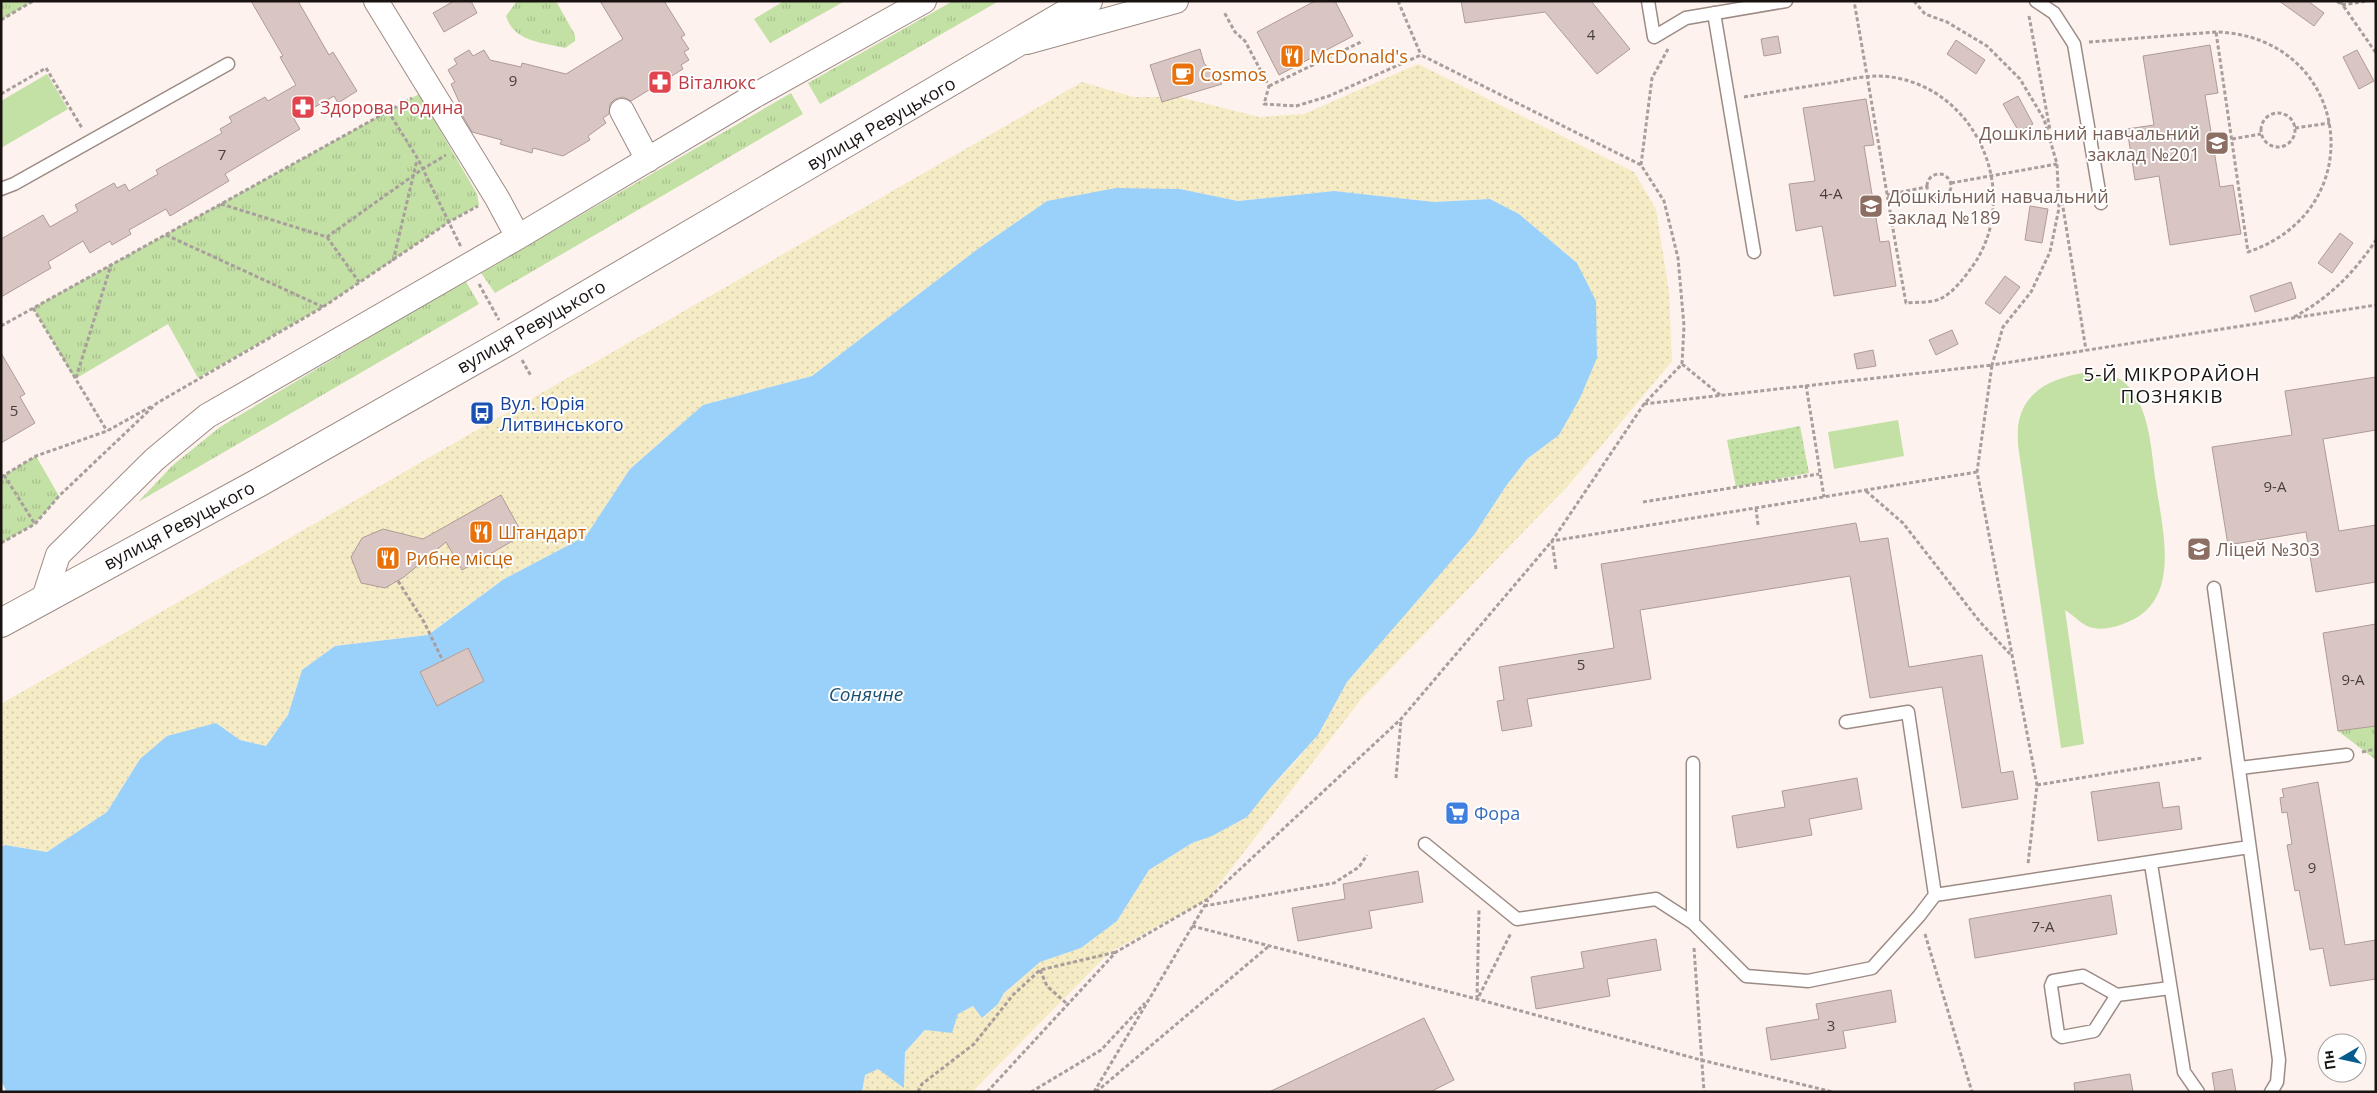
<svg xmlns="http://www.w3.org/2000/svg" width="2377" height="1093" font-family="'Open Sans',sans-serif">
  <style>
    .grass { fill: url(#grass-tufts) }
    .sand { fill: url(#sand-dots) }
    .park { fill: url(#park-dots) }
    .garden { fill: #c3e0a5 }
    .water { fill: #9ad1fb; fill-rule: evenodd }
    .building { fill: #d9c5c1; stroke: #ae9b98 }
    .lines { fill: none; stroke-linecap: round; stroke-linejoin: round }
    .service-casing { stroke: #9c8b84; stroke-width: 15 }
    .minor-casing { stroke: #9c8b84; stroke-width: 26 }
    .tertiary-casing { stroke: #9c8b84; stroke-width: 30 }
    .path { stroke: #a89e9b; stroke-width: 3; stroke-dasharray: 4 2.5; stroke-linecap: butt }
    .service { stroke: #fff; stroke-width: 12 }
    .minor { stroke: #fff; stroke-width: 24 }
    .tertiary { stroke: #fff; stroke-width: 28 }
    .labels { text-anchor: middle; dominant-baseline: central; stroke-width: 4; stroke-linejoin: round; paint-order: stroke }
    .number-label { font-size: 15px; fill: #483f3c }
    .food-label { font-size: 18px; fill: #c56008; stroke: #fff; text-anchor: start }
    .health-label { font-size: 18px; fill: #be3a42; stroke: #fff; text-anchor: start }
    .street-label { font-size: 18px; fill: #181210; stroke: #fff }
    .education-label { font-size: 18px; fill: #785e54; stroke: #fff; text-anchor: start }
    .transit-label { font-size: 18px; fill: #164399; stroke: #fff; text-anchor: start }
    .shop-label { font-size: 18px; fill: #366cbe; stroke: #fff; text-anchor: start }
    .neighbourhood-label { font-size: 19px; letter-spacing: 1px; fill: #181210; stroke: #fff }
    .water-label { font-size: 19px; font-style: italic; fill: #1b4f72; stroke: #fff }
  </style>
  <defs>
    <pattern id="grass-tufts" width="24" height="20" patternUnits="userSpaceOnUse" patternTransform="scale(1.25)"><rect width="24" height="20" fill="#c3e0a5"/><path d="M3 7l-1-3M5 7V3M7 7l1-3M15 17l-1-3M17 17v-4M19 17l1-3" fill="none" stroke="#a7bf8d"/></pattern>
    <pattern id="sand-dots" width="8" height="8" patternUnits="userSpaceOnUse" patternTransform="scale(1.25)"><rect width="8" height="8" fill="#f5ecc6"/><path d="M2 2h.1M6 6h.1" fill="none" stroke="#d1c9a9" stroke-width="1.8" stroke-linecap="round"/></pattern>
    <pattern id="park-dots" width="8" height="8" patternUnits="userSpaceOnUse" patternTransform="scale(1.25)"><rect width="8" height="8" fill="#c3e0a5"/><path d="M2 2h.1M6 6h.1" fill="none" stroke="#a7bf8d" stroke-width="1.8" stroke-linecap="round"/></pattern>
  </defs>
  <rect width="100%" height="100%" fill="#fef2ee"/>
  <!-- grass -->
  <path class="grass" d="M1 1H33L1 20Z
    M517 1H556L575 35V41L565 48C542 42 514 42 506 16Z
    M784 1H845L770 43 754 19Z
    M953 1H999L820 104 808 83Z
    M791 93 803 114 495 293 481 273Z
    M419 94 477 194 479 205 449 222 323 307 198 378 168 324 75 379 33 308Z
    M465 280 479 304 138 502 173 465 220 427Z
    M36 456 59 496 35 524 1 543V477Z
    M2376 726V760L2338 731Z"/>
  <!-- sand -->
  <path class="sand" d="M1418 64 1634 172 1656 209 1669 292 1672 361 1567 487 1362 698 1208 899 1110 952 972 1092H862L865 1075 878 1068 904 1087 905 1052 926 1030 952 1033 958 1014 973 1006 983 1018 998 1004 1004 993 1040 962 1081 948 1117 921 1149 870 1192 843 1212 836 1270 788 1294 763 1318 735 1347 682 1474 535 1506 486 1527 459 1559 435 1577 263 1519 214 1490 199 1434 202 1334 191 1238 201 1180 189 1047 201 979 248 812 376 703 405 630 469 586 536 504 579 427 635 335 646 302 670 288 715 266 746 240 740 216 723 140 759 107 812 47 852 6 845 1 847V704L1082 82 1134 97H1180L1259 117 1304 114Z"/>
  <!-- park -->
  <path class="park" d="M1800 426 1809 473 1736 487 1727 440Z"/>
  <!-- garden -->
  <path class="garden" d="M47 74 68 109 1 148V101Z
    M2088 372C2103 373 2118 374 2129 387 2151 413 2151 452 2156 484 2162 528 2182 598 2130 621 2117 627 2100 632 2087 626 2079 622 2072 614 2065 610L2084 744 2061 748 2018 445C2018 437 2017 428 2019 421 2026 387 2058 377 2088 372Z
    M1898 420 1904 456 1834 469 1828 432Z"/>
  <!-- water -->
  <path class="water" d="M1116 188 1180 189 1238 201 1334 191 1434 202 1490 199 1519 214 1577 263 1596 301 1597 358 1580 398 1559 435 1527 459 1506 486 1474 535 1347 682 1318 735 1270 788 1247 817 1212 836 1192 843 1149 870 1117 921 1081 948 1040 962 1004 993 998 1004 982 1018 973 1006 958 1014 952 1033 925 1030 905 1052 904 1088 878 1069 865 1075 862 1092H3L6 1090 1 1081V847L5 845 47 852 107 812 140 759 167 736 216 723 240 740 266 746 288 715 302 670 335 646 428 635 504 579 586 536 630 469 703 405 812 376 979 248 1047 201ZM467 648 484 681 437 705 420 672Z"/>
  <!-- building -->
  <path class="building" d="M251 1H298L329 55 333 52 357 91 338 103 334 96 294 119 300 129 225 174 229 181 170 216 166 209 129 230 131 234 112 245 110 241 90 253 83 241 48 262 51 268 1 297V239L43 215 50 227 78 211 75 205 114 183 117 188 125 184 129 191 158 174 156 170 222 133 220 129 232 122 229 117 265 97 268 101 296 85 280 57 283 56Z
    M454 1H471L477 13 444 32 433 13Z
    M600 1H664L685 35 681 37 689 49 684 52 689 60 681 65 683 69 631 101 623 97 615 99 610 104 609 114 603 118 606 123 588 136 590 140 563 156 533 148 532 153 500 144 502 140 472 132 458 108 461 106 451 84 455 82 448 70 457 64 454 59 469 50 473 56 484 50 490 60 521 67 522 63 566 74 623 39Z
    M1315 1H1335L1353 36 1279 75 1257 32Z
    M1461 1H1591L1630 49 1597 74 1545 12 1465 23Z
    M2279 1H2308L2324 13 2314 26Z
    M1778 36 1781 53 1764 56 1761 39Z
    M1956 40 1985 60 1976 74 1947 54Z
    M2210 45 2218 93 2205 95 2220 187 2233 185 2241 234 2170 245 2159 176 2135 180 2127 129 2154 125 2143 56Z
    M1200 49 1204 63 1222 84 1162 102 1150 65Z
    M2357 50 2374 81 2359 89 2343 57Z
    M2018 96 2033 124 2019 132 2003 104Z
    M1866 99 1874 145 1864 146 1880 242 1889 241 1896 286 1834 296 1822 226 1796 231 1789 184 1815 181 1803 108Z
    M2030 206 2048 209 2042 243 2025 240Z
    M2340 233 2353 243 2332 273 2318 263Z
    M2005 276 2020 287 2000 314 1985 303Z
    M2291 282 2296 298 2255 312 2250 296Z
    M1952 330 1958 344 1936 355 1929 340Z
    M1873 350 1876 366 1857 369 1854 354Z
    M1 353 25 394 20 397 35 423 1 443Z
    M2376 377V430L2323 439 2339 531 2376 525V582L2316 592 2306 532 2228 545 2212 447 2292 435 2285 391Z
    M501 495 523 535 462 570 446 542 404 577 385 588 361 583 351 557 362 538 383 529 423 539Z
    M1856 523 1860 542 1888 538 1909 667 1982 655 2001 773 2013 771 2018 799 1962 808 1942 687 1870 698 1850 576 1640 610 1651 679 1527 699 1532 726 1502 731 1497 701 1504 700 1499 667 1614 648 1601 564Z
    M2376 624V726L2338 731 2323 633Z
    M468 648 484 681 437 706 420 672Z
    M1857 778 1862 809 1809 819 1812 835 1737 848 1732 816 1785 807 1782 791Z
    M2159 782 2163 808 2179 806 2182 829 2098 841 2091 792Z
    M2318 782 2345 945 2376 940V979L2330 986 2323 948 2310 950 2299 890 2295 891 2287 845 2292 844 2287 812 2282 813 2280 798 2284 797 2282 789Z
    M1418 871 1423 902 1369 911 1372 928 1298 941 1292 908 1345 899 1343 884Z
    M2111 895 2117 934 1975 958 1969 919Z
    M1656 939 1661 970 1607 979 1610 996 1536 1009 1531 977 1584 968 1581 952Z
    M1891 990 1896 1022 1843 1031 1846 1048 1771 1060 1766 1028 1819 1019 1816 1004Z
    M1424 1018 1454 1080 1430 1092H1269Z
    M2232 1069 2236 1092H2215L2212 1073Z
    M2130 1074 2133 1092H2075L2074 1083Z"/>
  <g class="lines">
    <!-- service casing -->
    <g class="service-casing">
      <path id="service" d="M1648 1 1654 37 1686 18 1786 1
        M2036 1 2054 13 2074 44 2101 203
        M1714 13 1754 252
        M1 189 14 184 228 64
        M2214 588 2279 1060 2277 1082 2271 1092
        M1846 722 1908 712 1935 895
        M2240 768 2347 755
        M1425 844 1517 919 1656 899 1693 923 1746 976 1808 981 1872 968 1919 916 1935 895 2249 847
        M2151 864 2184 1072 2198 1092
        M1693 923V763
        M2083 976 2117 995 2094 1031 2062 1037 2058 1034 2051 986 2053 981Z
        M2117 995 2170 988"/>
    </g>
    <!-- minor casing -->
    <g class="minor-casing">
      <path id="minor" d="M376 1 497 198 518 237
        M1027 42 1176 1
        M622 111 648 160
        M44 598 58 555 155 459 207 416 518 237 754 96 924 1"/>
    </g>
    <!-- tertiary casing -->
    <g class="tertiary-casing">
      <path id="tertiary" d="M1 623 258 483 510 340 1088 1"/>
    </g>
    <!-- path -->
    <path class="path" d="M1398 1 1421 55
      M1914 1 1925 14 1947 22 1987 46 2020 79 2044 119 2057 164 2059 208 2050 252 2031 292 2003 327 1992 365 2376 305
      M2337 1 2342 5 2367 1
      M2340 1 2376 53
      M2029 16 2050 130
      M1 20 33 1
      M2089 42 2216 32C2350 36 2375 209 2248 252L2216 32
      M1269 86 1363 41
      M1 94 46 68 82 128
      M1744 97C1773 92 1802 87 1830 83 1850 79 1871 74 1891 77 1978 89 2023 196 1972 267 1964 278 1953 293 1940 299 1931 303 1916 302 1906 303 1888 203 1872 102 1854 1
      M388 111 418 159 461 247
      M2261 130a17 17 0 1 1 34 0a17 17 0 1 1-34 0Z
      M2295 128 2330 123
      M2232 139 2261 134
      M1641 165 1652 78 1668 49
      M1927 186a12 12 0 1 1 24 0a12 12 0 1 1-24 0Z
      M1951 183 2057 164
      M1887 195 1926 187
      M2061 195 2086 350
      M221 204 327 237 421 170 446 155
      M166 235 323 307
      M327 237 359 282
      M393 261 417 160
      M479 284 499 320
      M33 308 107 431
      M2294 317C2329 298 2354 273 2376 240
      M1 326 412 98
      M522 360 531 376
      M1682 364 1720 395
      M76 378 111 265
      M1806 385 1824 497
      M1644 404 1992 365 1977 472 2037 785 2028 864
      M4 475 35 524
      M1 477 36 456 107 431 152 406
      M1866 491 1903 523 1980 622 2010 654
      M1643 502 1819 474
      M1756 508 1758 525
      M1 543 35 524 59 496 157 403 323 307 449 222 478 206
      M1556 569 1552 541 1977 472
      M398 581 424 622 443 661
      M2362 752 2376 749
      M1396 778 1401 720
      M2037 785 2202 758
      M1204 906 1334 883 1359 867 1367 855
      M1192 926 1477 999 1701 1060 1833 1092
      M1925 934 1972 1092
      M1694 948 1704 1092
      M1040 970 1047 986 1066 1003
      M1479 996 1511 933
      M1477 999 1479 910
      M918 1092 922 1084 974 1044 1013 995 1040 970 1116 952
      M987 1092 1116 952 1208 899 1401 719 1552 541 1644 404 1682 364 1684 326 1678 258 1664 201 1641 165 1421 55 1329 96 1296 106 1264 104 1269 86 1245 41 1235 32 1224 12
      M1031 1092 1101 1050 1145 1003
      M1094 1092 1208 900
      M1096 1092 1269 946"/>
    <!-- service -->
    <use href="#service" class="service"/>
    <!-- minor -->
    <use href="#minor" class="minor"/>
    <!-- tertiary -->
    <use href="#tertiary" class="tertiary"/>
  </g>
  <!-- icons -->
  <defs>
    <g id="restaurant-square" transform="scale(1.25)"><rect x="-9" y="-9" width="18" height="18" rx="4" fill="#e8710a" stroke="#fff"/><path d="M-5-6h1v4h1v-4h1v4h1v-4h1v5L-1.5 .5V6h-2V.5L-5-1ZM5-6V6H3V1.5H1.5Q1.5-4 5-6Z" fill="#fff"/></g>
    <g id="cafe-square" transform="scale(1.25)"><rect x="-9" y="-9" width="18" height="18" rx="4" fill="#e8710a" stroke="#fff"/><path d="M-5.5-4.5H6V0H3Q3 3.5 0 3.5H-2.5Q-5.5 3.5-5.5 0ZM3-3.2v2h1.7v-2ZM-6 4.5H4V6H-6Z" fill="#fff"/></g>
    <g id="pharmacy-square" transform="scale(1.25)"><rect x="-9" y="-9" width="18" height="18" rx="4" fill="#e0444e" stroke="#fff"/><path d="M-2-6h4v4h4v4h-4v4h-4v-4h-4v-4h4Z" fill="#fff"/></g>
    <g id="school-square" transform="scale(1.25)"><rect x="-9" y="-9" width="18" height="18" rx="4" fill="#8d6e63" stroke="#fff"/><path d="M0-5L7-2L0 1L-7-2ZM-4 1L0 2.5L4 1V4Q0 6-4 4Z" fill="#fff"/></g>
    <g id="bus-square" transform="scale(1.25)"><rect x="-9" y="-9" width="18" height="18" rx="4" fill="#1a4fb4" stroke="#fff"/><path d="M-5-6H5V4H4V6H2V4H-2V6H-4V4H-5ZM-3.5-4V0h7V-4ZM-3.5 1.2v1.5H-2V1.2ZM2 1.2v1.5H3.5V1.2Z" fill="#fff"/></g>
    <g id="supermarket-square" transform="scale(1.25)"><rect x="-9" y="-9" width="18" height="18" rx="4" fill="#3f7fe0" stroke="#fff"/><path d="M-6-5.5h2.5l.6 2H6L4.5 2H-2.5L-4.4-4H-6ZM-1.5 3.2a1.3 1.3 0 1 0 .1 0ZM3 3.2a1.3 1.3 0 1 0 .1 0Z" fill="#fff"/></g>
  </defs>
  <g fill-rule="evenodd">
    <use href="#restaurant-square" x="1292" y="56"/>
    <use href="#cafe-square" x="1183" y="74"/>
    <use href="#pharmacy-square" x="660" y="82"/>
    <use href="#pharmacy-square" x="303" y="107"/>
    <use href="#school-square" x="2217" y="143"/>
    <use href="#school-square" x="1871" y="206"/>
    <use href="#bus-square" x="482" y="413"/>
    <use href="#restaurant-square" x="481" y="532"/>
    <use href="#school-square" x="2199" y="549"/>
    <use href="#restaurant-square" x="388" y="558"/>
    <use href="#supermarket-square" x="1457" y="813"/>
  </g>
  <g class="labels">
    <!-- number labels -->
    <g class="number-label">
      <text x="1591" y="34">4</text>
      <text x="513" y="80">9</text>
      <text x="222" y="154">7</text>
      <text x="1831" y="193">4-А</text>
      <text x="14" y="410">5</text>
      <text x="2275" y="486">9-А</text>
      <text x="1581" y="664">5</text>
      <text x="2353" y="679">9-А</text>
      <text x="2312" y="867">9</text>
      <text x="2043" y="926">7-А</text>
      <text x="1831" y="1025">3</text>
    </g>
    <!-- food labels -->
    <g class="food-label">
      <text x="1310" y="56">McDonald's</text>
      <text x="1200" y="74">Cosmos</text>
      <text x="498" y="532">Штандарт</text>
      <text x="406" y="558">Рибне місце</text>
    </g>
    <!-- health labels -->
    <g class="health-label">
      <text x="678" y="82">Віталюкс</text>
      <text x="320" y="107">Здорова Родина</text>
    </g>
    <!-- street labels -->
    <g class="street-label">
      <text transform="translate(881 123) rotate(-30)">вулиця Ревуцького</text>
      <text transform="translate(531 326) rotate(-30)">вулиця Ревуцького</text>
      <text transform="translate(179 525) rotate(-28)">вулиця Ревуцького</text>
    </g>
    <!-- education labels -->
    <g class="education-label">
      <text x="2200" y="133" text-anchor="end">Дошкільний навчальний<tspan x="2200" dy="21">заклад №201</tspan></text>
      <text x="1888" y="196">Дошкільний навчальний<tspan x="1888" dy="21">заклад №189</tspan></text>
      <text x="2216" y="549">Ліцей №303</text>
    </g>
    <!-- transit labels -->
    <g class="transit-label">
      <text x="500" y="403">Вул. Юрія<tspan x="500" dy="21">Литвинського</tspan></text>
    </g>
    <!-- shop labels -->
    <g class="shop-label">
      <text x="1474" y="813">Фора</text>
    </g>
    <!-- neighbourhood labels -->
    <g class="neighbourhood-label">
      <text x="2172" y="374">5-Й МІКРОРАЙОН<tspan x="2172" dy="22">ПОЗНЯКІВ</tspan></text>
    </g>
    <!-- water labels -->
    <g class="water-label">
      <text x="866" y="694">Сонячне</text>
    </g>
  </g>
  <!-- border -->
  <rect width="2377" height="1093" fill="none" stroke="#181210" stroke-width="5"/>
  <!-- north arrow -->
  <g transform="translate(2342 1058) rotate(261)"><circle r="24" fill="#ffffff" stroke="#a3a09f"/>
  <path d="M0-4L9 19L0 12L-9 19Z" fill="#075b8d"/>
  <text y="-8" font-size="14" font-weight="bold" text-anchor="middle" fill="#181210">Пн</text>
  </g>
</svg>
